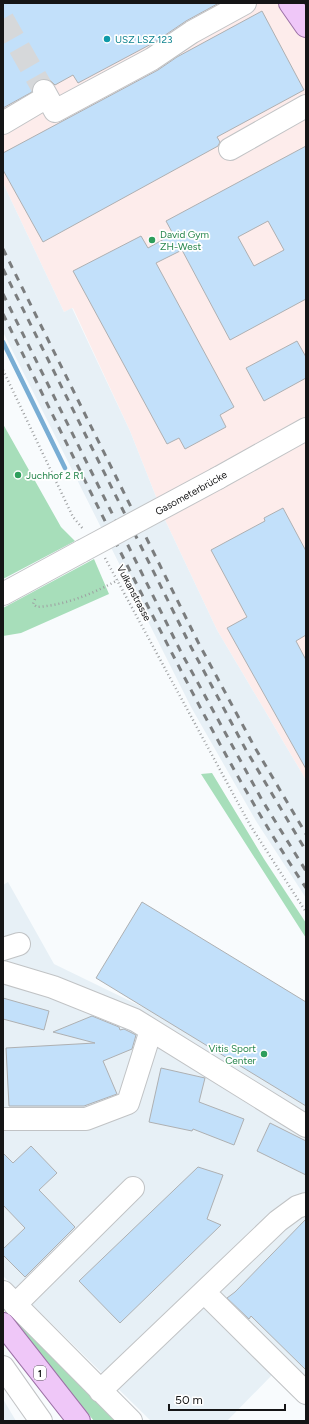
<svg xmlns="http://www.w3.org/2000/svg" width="309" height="1424" font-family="Figtree,sans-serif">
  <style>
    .commercial { fill: #fdeceb }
    .built { fill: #e7f0f6 }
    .green { fill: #a7deba }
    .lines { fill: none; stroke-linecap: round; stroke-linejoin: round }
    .stream { stroke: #78add4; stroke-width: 4.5 }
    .building { fill: #c2e0fa; stroke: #aeb0b2; fill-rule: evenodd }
    .minor-tunnel { stroke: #d6d8da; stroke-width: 22; stroke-dasharray: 22 11; stroke-linecap: butt }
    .minor-casing { stroke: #c1c3c5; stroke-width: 24 }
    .major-casing { stroke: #9c71a6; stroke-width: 24 }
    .path { stroke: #9d9fa1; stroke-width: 2.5; stroke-dasharray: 1 3; stroke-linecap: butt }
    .minor { stroke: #fff; stroke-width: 22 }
    .major { stroke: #efc7f8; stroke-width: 22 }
    .rail { stroke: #7b7d7e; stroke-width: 3; stroke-dasharray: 7 7; stroke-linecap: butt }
    .minor-bridge-casing { stroke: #c1c3c5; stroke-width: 24; stroke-linecap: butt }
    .minor-bridge { stroke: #fff; stroke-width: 22 }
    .culture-dot { fill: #0f9aa8; stroke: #fff; stroke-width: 1.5 }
    .leisure-dot { fill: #2e9e5b; stroke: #fff; stroke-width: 1.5 }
    .labels { text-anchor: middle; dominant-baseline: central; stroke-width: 3.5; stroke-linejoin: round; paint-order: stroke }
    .shield { fill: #fff; stroke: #5b5b5c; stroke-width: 1 }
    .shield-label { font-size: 9px; font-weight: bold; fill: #151516 }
    .culture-label { font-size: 10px; fill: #0d838f; stroke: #fff; text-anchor: start }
    .leisure-label { font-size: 10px; fill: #27864d; stroke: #fff; text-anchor: start }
    .street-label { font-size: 10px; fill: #151516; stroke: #fff }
  </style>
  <rect width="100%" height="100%" fill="#f8fbfd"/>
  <!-- commercial -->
  <path class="commercial" d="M3 3H306V780L217 630 166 522 130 431 73 308 64 312 3 183Z"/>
  <!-- built -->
  <path class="built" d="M3 183 64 312 72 308 130 431 166 522 217 630 306 780V898L256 821 191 707 3 332Z
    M8 882 54 964 163 1017 306 1105V1407L273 1374 227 1421H151L3 1276V885Z
    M3 1399 16 1421H3Z"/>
  <!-- green -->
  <path class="green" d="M3 424 61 527 75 541 3 579Z
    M94 559 109 594 21 633 3 636V608Z
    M212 773 264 859 306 923V938L201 774Z
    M8 1308 122 1421H94L5 1310Z"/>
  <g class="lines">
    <!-- stream -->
    <path class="stream" d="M3 342 65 468"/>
  </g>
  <!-- building -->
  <path class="building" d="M3 3H219L186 21 155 42 78 83 73 75 55 85 50 80 45 79 38 80 33 85 32 92 3 108Z
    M262 11 304 90 217 137 220 142 218 146 43 242 3 170V153L158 70 177 57Z
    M306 146V299L230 340 182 250 156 263 234 407 220 415 226 427 185 449 179 438 167 444 73 271 141 236 148 248 173 234 166 221ZM268 221 284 250 254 266 238 237Z
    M297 341 306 357V378L264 401 246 368Z
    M283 508 306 551V635L296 641 306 660V769L227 628 247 617 211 550 265 521 264 518Z
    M142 902 306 1002V1106L96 978Z
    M3 998 49 1011 44 1030 3 1019Z
    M92 1016 119 1027 120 1030 124 1029 136 1035 132 1049 103 1061 117 1094 84 1106H9L6 1048 95 1043 53 1032Z
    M161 1068 205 1078 199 1102 244 1119 234 1145 193 1129 192 1131 149 1122Z
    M270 1123 306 1141V1175L257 1151Z
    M31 1146 57 1173 39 1190 75 1227 25 1277 3 1255V1249L25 1228 3 1205V1153L13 1163Z
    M198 1167 223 1175 207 1219 221 1225 120 1323 79 1281Z
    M306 1219V1370L251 1316 249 1319 227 1298 235 1292Z"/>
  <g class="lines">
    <!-- minor-tunnel -->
    <path class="minor-tunnel" d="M3 19 44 91"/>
    <!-- minor casing -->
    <g class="minor-casing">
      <path id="minor" d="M44 91 55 111 152 59 192 32 245 3
        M3 123 47 97
        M230 149 306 106
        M218 478 306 429
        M3 594 82 551
        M3 949 19 944
        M3 972 53 987 135 1020 306 1126
        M3 1119H86L128 1103 151 1030
        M3 1292 131 1421
        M204 1292 306 1393
        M15 1305 133 1188
        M3 1367 41 1421
        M100 1391 278 1221 297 1207 306 1204"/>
    </g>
    <!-- major casing -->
    <g class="major-casing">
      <path id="major" d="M290 3 306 26
        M3 1324 79 1421"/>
    </g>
    <!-- path -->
    <path class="path" d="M3 370 73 517 84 530
      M105 558 250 825 306 912
      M35 599 33 604 37 607C66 605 92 594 118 580"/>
    <!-- minor -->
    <use href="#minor" class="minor"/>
    <!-- major -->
    <use href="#major" class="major"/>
    <!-- rail -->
    <path class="rail" d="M3 249 198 642 254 746 306 834
      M3 269 191 647 246 750 306 851
      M3 294 181 652 262 800 306 871
      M3 314C54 417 104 521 157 624 203 714 250 804 306 888"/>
    <!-- minor-bridge casing -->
    <g class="minor-bridge-casing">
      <path id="minor-bridge" d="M82 551 218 478"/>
    </g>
    <!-- minor-bridge -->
    <use href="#minor-bridge" class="minor-bridge"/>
  </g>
  <!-- markers -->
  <circle class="culture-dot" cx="107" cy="39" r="4"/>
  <g class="leisure-dot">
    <circle cx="152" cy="240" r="4"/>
    <circle cx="18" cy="475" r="4"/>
    <circle cx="264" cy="1054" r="4"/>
  </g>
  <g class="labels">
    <!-- shield labels -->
    <rect class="shield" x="34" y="1366" width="12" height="14" rx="3"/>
    <g class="shield-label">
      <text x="40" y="1373">1</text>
    </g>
    <!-- culture labels -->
    <g class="culture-label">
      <text x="115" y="39">USZ LSZ 123</text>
    </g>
    <!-- leisure labels -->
    <g class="leisure-label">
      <text x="160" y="234">David Gym<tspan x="160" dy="12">ZH-West</tspan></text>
      <text x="26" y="475">Juchhof 2 R1</text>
      <text x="256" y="1048" text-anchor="end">Vitis Sport<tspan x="256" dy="12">Center</tspan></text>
    </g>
    <!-- street labels -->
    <g class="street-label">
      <text transform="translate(191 493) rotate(-29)">Gasometerbrücke</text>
      <text transform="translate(134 593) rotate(62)">Vulkanstrasse</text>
    </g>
  </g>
  <!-- border -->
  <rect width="309" height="1424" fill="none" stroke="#151516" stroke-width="8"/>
  <!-- scale -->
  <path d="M169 1404v6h116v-6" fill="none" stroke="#151516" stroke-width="2"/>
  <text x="175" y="1404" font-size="12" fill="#151516" stroke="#ffffff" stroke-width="3" paint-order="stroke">50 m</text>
</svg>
